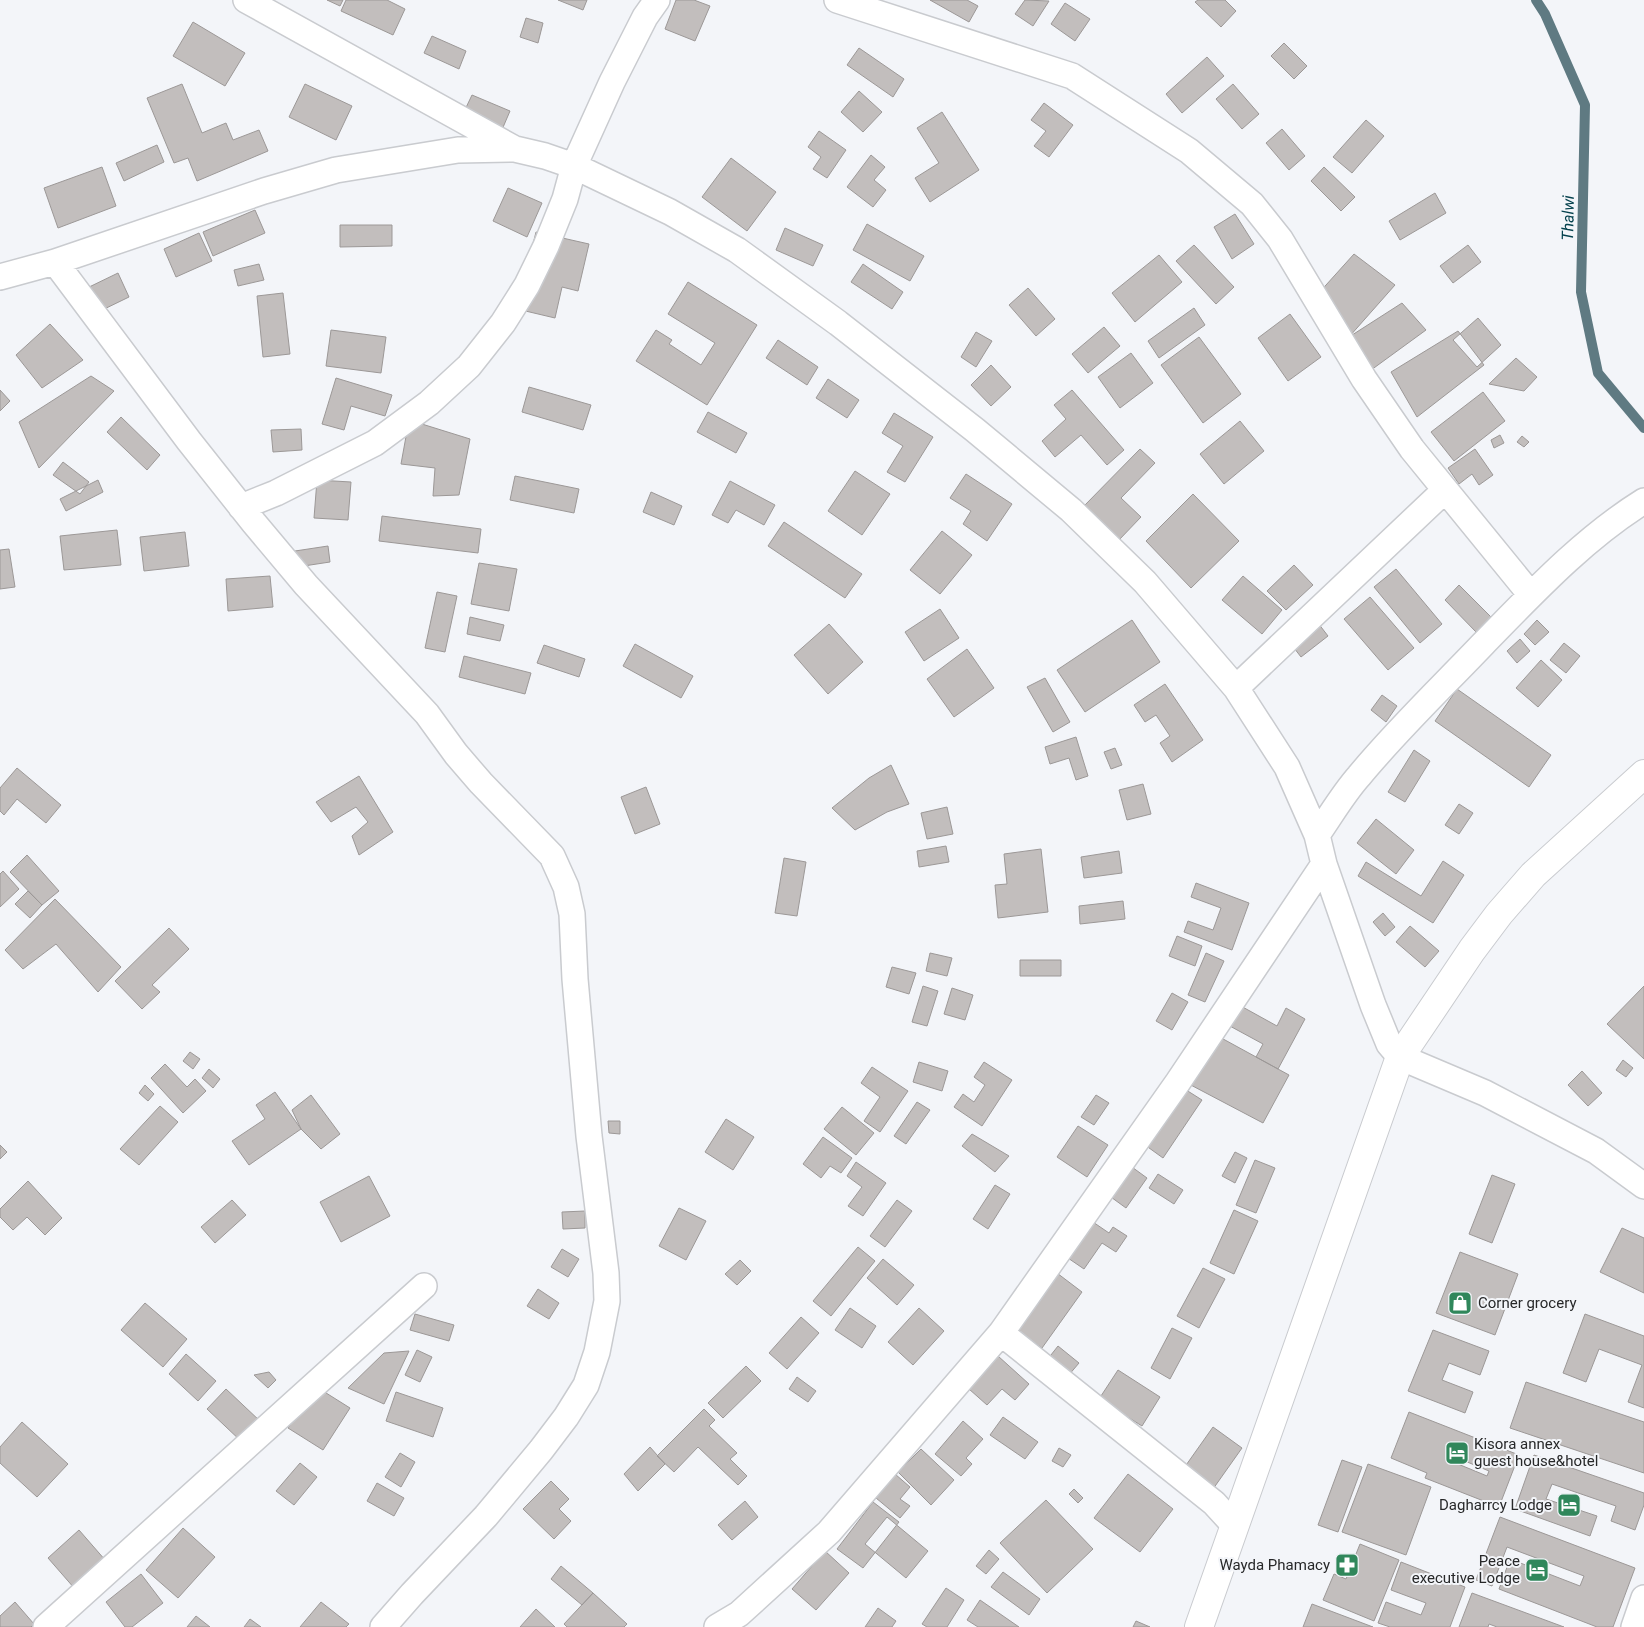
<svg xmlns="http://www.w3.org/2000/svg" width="1644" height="1627" font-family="Roboto,sans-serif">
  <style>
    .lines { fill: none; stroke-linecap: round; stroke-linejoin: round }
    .stream { stroke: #5f7a82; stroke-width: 10 }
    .building { fill: #c2bebd; stroke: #9c9897; fill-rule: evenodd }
    .street-casing { stroke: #c9cbcf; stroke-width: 28 }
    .secondary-casing { stroke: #c9cbcf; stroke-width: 30 }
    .street { stroke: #fff; stroke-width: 25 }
    .secondary { stroke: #fff; stroke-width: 28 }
    .labels { text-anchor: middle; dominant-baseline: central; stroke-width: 4; stroke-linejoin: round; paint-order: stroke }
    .poi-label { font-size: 15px; fill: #272829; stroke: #f3f5f9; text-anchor: end }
    .water-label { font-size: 16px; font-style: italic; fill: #04414d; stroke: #f3f5f9 }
  </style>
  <rect width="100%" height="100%" fill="#f3f5f9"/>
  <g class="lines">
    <!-- stream -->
    <path class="stream" d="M1536 0 1545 14 1585 105 1581 292 1598 373 1644 428"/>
  </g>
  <!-- building -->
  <path class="building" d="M327 0H343L340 6Z
    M346 0H387L405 9 393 35 341 11Z
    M558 0H587L583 10Z
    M676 0H694L710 6 695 41 665 29Z
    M930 0H967L978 6 969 22Z
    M1025 0 1049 1 1033 26 1015 14Z
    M1198 0H1225L1236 11 1221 27 1195 2Z
    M1065 3 1090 19 1075 41 1051 24Z
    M526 18 543 23 538 43 520 37Z
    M193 22 245 53 225 86 173 56Z
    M432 36 466 51 459 69 424 53Z
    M1284 43 1307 66 1294 79 1271 56Z
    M859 48 904 79 893 97 847 65Z
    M1207 57 1224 76 1182 113 1166 94Z
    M182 84 202 133 226 123 233 140 259 130 268 151 197 181 188 158 174 163 147 98Z
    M305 84 352 106 336 140 289 117Z
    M1233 84 1259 114 1242 129 1216 99Z
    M859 91 882 112 863 132 841 112Z
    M472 95 510 111 501 132 462 116Z
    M1044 103 1073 125 1049 157 1034 146 1046 131 1031 120Z
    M942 112 979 170 930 202 915 178 939 163 917 128Z
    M1366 120 1384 136 1352 173 1333 157Z
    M1282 129 1305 156 1289 170 1266 143Z
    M819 131 846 150 827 178 813 169 821 157 808 147Z
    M157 145 164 162 124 181 116 163Z
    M871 155 885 167 874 180 886 190 873 207 847 187Z
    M731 158 776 192 747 231 702 197Z
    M102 167 116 206 58 228 44 188Z
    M1324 167 1355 197 1341 211 1311 181Z
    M508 188 542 203 527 237 493 221Z
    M1435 193 1446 213 1400 240 1389 221Z
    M255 210 265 233 213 256 203 232Z
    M1235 214 1254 244 1232 259 1214 227Z
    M867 224 924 256 910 281 853 250Z
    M340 225H392V246L340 247Z
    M785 228 823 245 813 266 776 250Z
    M536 232 589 244 578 291 562 287 555 318 517 309Z
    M199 233 212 261 176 277 164 249Z
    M1194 245 1234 287 1216 304 1176 261Z
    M1468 245 1481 262 1453 283 1440 266Z
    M1354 254 1395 285 1349 337 1317 295Z
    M1159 255 1182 282 1135 322 1112 293Z
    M259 264 264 280 238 286 234 270Z
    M863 264 903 292 892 309 851 282Z
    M118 273 129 297 94 314 83 290Z
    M688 282 757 325 707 405 636 361 656 330 672 340 669 344 701 365 715 343 668 314Z
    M1028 288 1055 319 1036 336 1009 305Z
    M283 293 290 354 263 357 257 296Z
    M1402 303 1426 330 1367 373 1349 337Z
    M1194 308 1205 325 1159 358 1148 341Z
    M1290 314 1321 357 1288 381 1258 338Z
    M1478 318 1501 345 1477 367 1453 340Z
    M50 324 83 360 42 388 16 355Z
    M1104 327 1120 346 1088 373 1072 354Z
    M331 330 386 337 381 373 326 366Z
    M1458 331 1484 365 1417 417 1391 372Z
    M976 332 992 341 976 367 961 357Z
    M1199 337 1241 394 1203 423 1161 365Z
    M778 340 818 367 807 385 766 358Z
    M1131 353 1153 383 1120 408 1098 377Z
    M1516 358 1537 377 1524 391 1489 384Z
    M991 365 1011 387 991 406 971 385Z
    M91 376 114 391 39 468 19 422Z
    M336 378 392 395 385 416 351 406 344 430 322 424Z
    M828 379 859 400 847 418 816 398Z
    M529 387 591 405 583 430 522 412Z
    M0 390 10 401 0 411Z
    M1072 390 1124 450 1107 465 1081 435 1055 457 1042 441 1066 419 1054 405Z
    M1483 392 1505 421 1454 461 1431 432Z
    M708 412 747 433 736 453 697 432Z
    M894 413 933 437 905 482 887 472 903 446 882 433Z
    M121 417 160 455 147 470 107 432Z
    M409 420 470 439 459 495 433 496 435 468 401 464Z
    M1240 421 1264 451 1224 484 1200 454Z
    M301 429 302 450 273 452 271 430Z
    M1500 435 1504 443 1494 448 1491 440Z
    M1522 436 1529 442 1524 447 1517 442Z
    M1140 449 1155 463 1121 498 1141 517 1118 541 1084 506Z
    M1475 449 1493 475 1479 485 1472 474 1459 484 1448 468Z
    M63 462 89 482 80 494 53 475Z
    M855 471 890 494 862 535 828 511Z
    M966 474 1012 504 987 541 963 524 971 511 950 498Z
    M515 476 579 489 574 513 510 500Z
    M98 480 103 492 66 511 60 499Z
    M317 480 351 482 348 520 314 518Z
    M730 481 775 505 764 525 736 510 728 523 712 515Z
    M651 492 682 506 674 525 643 512Z
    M1193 494 1239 541 1191 588 1146 541Z
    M382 516 481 529 478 553 379 541Z
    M784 522 862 574 845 598 768 546Z
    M117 530 121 565 64 570 60 536Z
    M942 531 972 555 940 594 910 570Z
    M185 532 189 566 144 571 140 537Z
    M328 546 330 562 297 567 295 551Z
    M9 549 15 587 0 589V550Z
    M479 563 517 569 509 611 471 604Z
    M1294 565 1313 585 1286 610 1267 591Z
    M1396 569 1442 624 1420 643 1374 587Z
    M270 576 273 607 228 611 226 579Z
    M1243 576 1282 610 1262 634 1222 600Z
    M1459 585 1491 617 1476 632 1445 600Z
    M437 592 457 596 445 652 425 648Z
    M1370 597 1414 648 1388 670 1344 619Z
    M940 609 959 638 924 661 905 632Z
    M470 617 504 625 500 641 467 634Z
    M1132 620 1160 662 1085 712 1057 670Z
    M1537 620 1549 632 1535 645 1524 634Z
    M1318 623 1328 636 1301 657 1291 644Z
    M829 624 863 662 828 694 794 655Z
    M1520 639 1530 651 1517 663 1507 651Z
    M1564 643 1580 656 1566 673 1550 660Z
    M635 644 693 676 681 698 623 666Z
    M544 645 585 659 579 677 537 663Z
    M967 649 994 688 954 717 927 679Z
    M464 656 531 673 525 694 459 677Z
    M1541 660 1562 680 1538 707 1516 688Z
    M1045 678 1070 722 1053 732 1027 687Z
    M1165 684 1203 740 1172 762 1160 743 1170 736 1156 715 1145 722 1134 705Z
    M1457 689 1551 755 1529 787 1435 721Z
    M1382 695 1397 706 1386 722 1371 710Z
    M1076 737 1088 776 1076 780 1069 758 1050 764 1045 747Z
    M1115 748 1122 765 1111 769 1104 752Z
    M1414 750 1430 761 1405 802 1388 792Z
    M891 765 909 804 887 812 855 830 832 808 869 778Z
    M17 768 61 805 46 823 17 799 4 815 0 811V788Z
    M359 776 393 832 359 855 352 836 368 822 356 807 331 822 316 802Z
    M1143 784 1151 814 1127 820 1119 790Z
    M646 787 660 824 635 834 621 797Z
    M1459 804 1473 813 1459 834 1445 825Z
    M947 807 953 834 927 839 921 813Z
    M1376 819 1414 850 1396 874 1357 843Z
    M946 846 949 862 919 867 917 851Z
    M1041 849 1048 912 998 918 995 885 1007 884 1004 854Z
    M1119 851 1122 873 1084 878 1081 857Z
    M27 855 59 891 42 905 10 872Z
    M784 858 806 862 797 916 775 913Z
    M1443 861 1464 875 1433 923 1358 876 1366 862 1421 896Z
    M3 871 19 889 0 907V874Z
    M1196 883 1249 903 1232 950 1184 932 1188 921 1213 930 1221 908 1191 897Z
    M28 891 42 905 30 918 15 904Z
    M55 899 121 967 98 992 56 944 23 969 5 950Z
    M1123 901 1125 919 1080 924 1079 906Z
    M1383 913 1395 927 1385 936 1373 922Z
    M1410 926 1439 951 1425 967 1396 942Z
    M169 928 189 949 152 985 160 992 142 1009 115 981Z
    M1177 936 1202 946 1195 966 1169 956Z
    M930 953 952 958 947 976 926 971Z
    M1206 953 1224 961 1205 1002 1188 995Z
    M1020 960H1061V976H1020Z
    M892 967 916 973 909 994 886 987Z
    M923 986 938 991 927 1026 912 1022Z
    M1644 986V1059L1607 1024Z
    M952 988 973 995 965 1020 944 1014Z
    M1172 993 1188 1002 1172 1030 1156 1021Z
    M1239 1005 1277 1026 1286 1008 1305 1019 1278 1069 1256 1057 1263 1044 1228 1025Z
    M1214 1034 1289 1075 1263 1123 1187 1083Z
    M190 1052 200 1059 193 1069 183 1061Z
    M1623 1060 1633 1068 1626 1077 1616 1070Z
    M919 1062 948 1071 942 1091 913 1082Z
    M984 1062 1012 1080 982 1126 954 1107 963 1094 974 1102 985 1085 974 1077Z
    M165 1064 187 1087 195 1079 206 1091 183 1113 151 1078Z
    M872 1067 908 1091 880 1132 864 1121 880 1097 861 1083Z
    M209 1069 220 1079 213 1088 202 1078Z
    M1582 1071 1602 1093 1588 1106 1568 1085Z
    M145 1085 154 1094 148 1101 139 1093Z
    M1183 1088 1202 1100 1163 1158 1145 1145Z
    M275 1092 301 1129 249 1165 232 1141 265 1119 256 1105Z
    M311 1095 340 1134 321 1149 301 1129 292 1110Z
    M1096 1095 1109 1103 1094 1125 1081 1117Z
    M917 1102 930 1110 906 1144 894 1136Z
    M160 1106 178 1122 139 1165 120 1149Z
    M842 1107 874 1133 856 1155 824 1129Z
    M726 1119 754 1137 733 1170 705 1152Z
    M608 1121H620V1134L609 1133Z
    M1078 1126 1108 1145 1087 1177 1057 1157Z
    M972 1134 1009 1156 995 1172 962 1146Z
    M823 1137 852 1158 841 1173 830 1166 821 1178 803 1164Z
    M0 1145 7 1152 0 1159Z
    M1235 1152 1247 1158 1235 1183 1222 1176Z
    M1255 1160 1275 1168 1256 1213 1236 1205Z
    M856 1162 886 1183 863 1216 848 1206 862 1187 847 1176Z
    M1125 1162 1147 1178 1126 1208 1104 1192Z
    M1158 1174 1183 1190 1174 1204 1149 1188Z
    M1492 1175 1515 1184 1492 1243 1469 1234Z
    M369 1176 390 1216 341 1242 320 1202Z
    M28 1181 62 1218 45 1235 27 1217 13 1230 0 1217V1209Z
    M995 1185 1010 1194 988 1229 973 1219Z
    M232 1200 246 1215 215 1243 201 1227Z
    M897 1200 912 1211 885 1247 870 1236Z
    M679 1208 706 1221 686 1260 659 1246Z
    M1234 1210 1258 1221 1234 1274 1210 1263Z
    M585 1211V1228L563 1229 562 1212Z
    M1090 1220 1109 1233 1113 1227 1127 1236 1116 1252 1102 1243 1084 1269 1065 1256Z
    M1622 1228 1644 1238V1293L1600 1272Z
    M858 1247 875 1261 831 1316 813 1301Z
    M562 1249 579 1259 568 1277 551 1267Z
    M1460 1252 1518 1274 1495 1335 1436 1313Z
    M883 1259 914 1285 897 1305 867 1278Z
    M740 1260 751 1271 737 1285 725 1274Z
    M1203 1268 1225 1279 1199 1328 1177 1316Z
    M1053 1270 1082 1292 1042 1348 1012 1327Z
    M538 1289 559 1303 549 1319 527 1306Z
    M145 1303 187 1339 163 1367 121 1330Z
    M850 1308 876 1326 862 1348 835 1330Z
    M919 1308 944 1331 913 1365 888 1342Z
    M415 1314 454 1325 449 1341 410 1330Z
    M1585 1314 1644 1336V1408L1628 1402 1642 1365 1599 1349 1586 1382 1563 1373Z
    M801 1317 819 1333 787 1369 769 1353Z
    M1172 1328 1192 1338 1170 1379 1151 1368Z
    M1433 1330 1489 1351 1480 1375 1449 1363 1442 1380 1473 1392 1465 1413 1408 1391Z
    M1058 1346 1079 1363 1068 1376 1047 1360Z
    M417 1350 432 1357 420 1382 405 1375Z
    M409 1351 384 1404 348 1388 384 1353Z
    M186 1354 216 1381 198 1401 169 1374Z
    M998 1356 1029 1384 1015 1400 1002 1389 987 1405 969 1389Z
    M746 1366 761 1381 723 1418 708 1403Z
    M1118 1370 1160 1397 1142 1426 1099 1399Z
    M269 1372 276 1380 268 1388 254 1375Z
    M797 1377 816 1391 808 1402 789 1389Z
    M1526 1382 1644 1422V1473L1510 1428Z
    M315 1386 350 1408 323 1450 288 1428Z
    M226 1389 261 1422 243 1443 207 1409Z
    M396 1392 443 1408 433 1437 386 1421Z
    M704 1409 715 1420 709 1426 737 1453 730 1459 747 1476 738 1485 698 1447 674 1472 657 1456Z
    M1409 1412 1519 1455 1499 1507 1425 1478 1427 1473 1391 1458ZM1460 1459 1489 1471 1487 1476 1458 1464Z
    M1003 1417 1038 1442 1025 1459 990 1435Z
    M963 1421 983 1439 966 1458 972 1464 961 1476 935 1454Z
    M22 1422 68 1464 37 1497 0 1463V1447Z
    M1213 1427 1242 1448 1213 1489 1184 1468Z
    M650 1447 665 1464 638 1491 624 1474Z
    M1059 1448 1071 1455 1063 1467 1052 1461Z
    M921 1449 954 1480 931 1505 898 1472Z
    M400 1453 415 1462 401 1487 385 1477Z
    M1534 1455 1644 1493V1505L1635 1530 1611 1521 1616 1506 1552 1484 1546 1499 1597 1516 1590 1536 1515 1509Z
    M1342 1460 1362 1467 1338 1532 1318 1525Z
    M300 1463 317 1477 294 1505 276 1491Z
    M1368 1464 1431 1487 1406 1555 1342 1532Z
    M895 1474 910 1487 900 1499 910 1506 900 1518 876 1498Z
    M1128 1474 1173 1509 1140 1552 1094 1518Z
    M551 1481 569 1499 559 1509 571 1521 554 1539 523 1509Z
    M377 1483 404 1498 394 1516 367 1501Z
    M1074 1489 1083 1498 1078 1503 1069 1494Z
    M1046 1500 1093 1549 1047 1593 1000 1543Z
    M745 1501 758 1517 732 1540 718 1525Z
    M873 1502 899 1522 863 1568 837 1549Z
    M887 1517 928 1551 906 1578 865 1544Z
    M1500 1517 1635 1568 1613 1627H1597L1499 1589 1510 1559 1580 1586 1584 1576 1507 1547 1492 1586 1476 1580Z
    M183 1528 215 1557 178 1598 146 1570Z
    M79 1530 106 1561 75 1589 48 1558Z
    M1360 1544 1399 1560 1374 1621 1323 1600 1334 1574 1346 1579Z
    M989 1550 999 1559 986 1574 976 1566Z
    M825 1551 849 1573 816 1610 792 1589Z
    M1401 1562 1465 1587 1450 1627H1390L1378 1623 1386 1602 1421 1615 1426 1603 1391 1590Z
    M561 1566 593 1593 582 1605 551 1579Z
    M1003 1572 1040 1599 1029 1615 991 1587Z
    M141 1574 163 1603 132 1627H125L106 1602Z
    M946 1588 964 1600 947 1627H927L922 1624Z
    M593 1593 627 1624 624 1627H567L564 1624Z
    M1472 1593 1564 1627H1497L1489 1624 1488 1627H1459Z
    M980 1600 1019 1627H978L967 1620Z
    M15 1602 34 1624 31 1627H0V1616Z
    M321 1602 349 1624 346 1627H300Z
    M1312 1604 1373 1627H1303Z
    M878 1608 896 1621 892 1627H865Z
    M536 1609 555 1627H520Z
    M196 1616 210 1627H187Z
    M250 1619 261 1627H244Z
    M1136 1621 1150 1627H1133Z"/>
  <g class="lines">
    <!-- street casing -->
    <g class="street-casing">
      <path id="street" d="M246 0 513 148
        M837 0 1072 76 1189 151 1252 204 1280 239 1364 379 1412 449 1531 595
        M55 262 189 441 254 523 306 585 427 714 456 754 481 783 552 856 566 887 572 914 575 979 589 1136 606 1273 607 1301 597 1352 586 1385 566 1417 541 1450 486 1516 412 1594 383 1627
        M0 277 55 262 264 191 336 170 458 150 515 149 545 156 574 166 670 212 737 250 838 323 975 430 1071 510 1145 582 1236 688 1287 767 1317 835 1324 864 1373 1005 1389 1044 1400 1057 1485 1093 1596 1151 1644 1186
        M241 507 276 493 375 443 429 403 469 366 503 323 527 285 546 246 565 199 574 166 612 82 645 17 657 0
        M1236 688 1444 491
        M1317 835C1331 815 1343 794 1359 776 1397 730 1441 688 1483 644 1533 593 1583 539 1644 501
        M1001 1333 1214 1503 1235 1526
        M46 1627 424 1286
        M717 1627 739 1614 829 1532 1001 1333 1178 1082 1324 864
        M1634 1627 1644 1598"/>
    </g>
    <!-- secondary casing -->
    <g class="secondary-casing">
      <path id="secondary" d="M1199 1627 1400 1057 1472 950 1499 914 1533 875 1644 774"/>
    </g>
    <!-- street -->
    <use href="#street" class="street"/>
    <!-- secondary -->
    <use href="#secondary" class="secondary"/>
  </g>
  <!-- icons -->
  <defs>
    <g id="shop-square" transform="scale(1.25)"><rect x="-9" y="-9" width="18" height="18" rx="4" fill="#30875b" stroke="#f3f5f9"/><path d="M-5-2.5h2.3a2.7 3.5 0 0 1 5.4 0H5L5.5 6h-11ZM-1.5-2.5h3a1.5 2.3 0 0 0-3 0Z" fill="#fff"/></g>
    <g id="hotel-square" transform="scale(1.25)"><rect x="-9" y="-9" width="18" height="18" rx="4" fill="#30875b" stroke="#f3f5f9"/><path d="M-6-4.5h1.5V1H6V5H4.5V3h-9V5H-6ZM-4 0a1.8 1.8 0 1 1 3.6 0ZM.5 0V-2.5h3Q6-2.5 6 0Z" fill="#fff"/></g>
    <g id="pharmacy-square" transform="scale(1.25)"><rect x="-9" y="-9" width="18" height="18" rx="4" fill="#30875b" stroke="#f3f5f9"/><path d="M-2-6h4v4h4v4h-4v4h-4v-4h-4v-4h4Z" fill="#fff"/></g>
  </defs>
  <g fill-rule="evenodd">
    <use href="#shop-square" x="1460" y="1303"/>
    <use href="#hotel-square" x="1457" y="1453"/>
    <use href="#hotel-square" x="1569" y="1505"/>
    <use href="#pharmacy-square" x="1347" y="1565"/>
    <use href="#hotel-square" x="1537" y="1570"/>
  </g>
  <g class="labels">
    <!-- poi labels -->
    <g class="poi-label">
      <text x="1478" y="1303" text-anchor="start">Corner grocery</text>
      <text x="1474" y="1444" text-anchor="start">Kisora annex<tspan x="1474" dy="17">guest house&amp;hotel</tspan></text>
      <text x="1552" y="1505">Dagharrcy Lodge</text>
      <text x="1520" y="1561">Peace<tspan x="1520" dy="17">executive Lodge</tspan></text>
      <text x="1330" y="1565">Wayda Phamacy</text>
    </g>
    <!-- water labels -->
    <g class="water-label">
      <text transform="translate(1568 218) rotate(-89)">Thalwi</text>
    </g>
  </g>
</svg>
